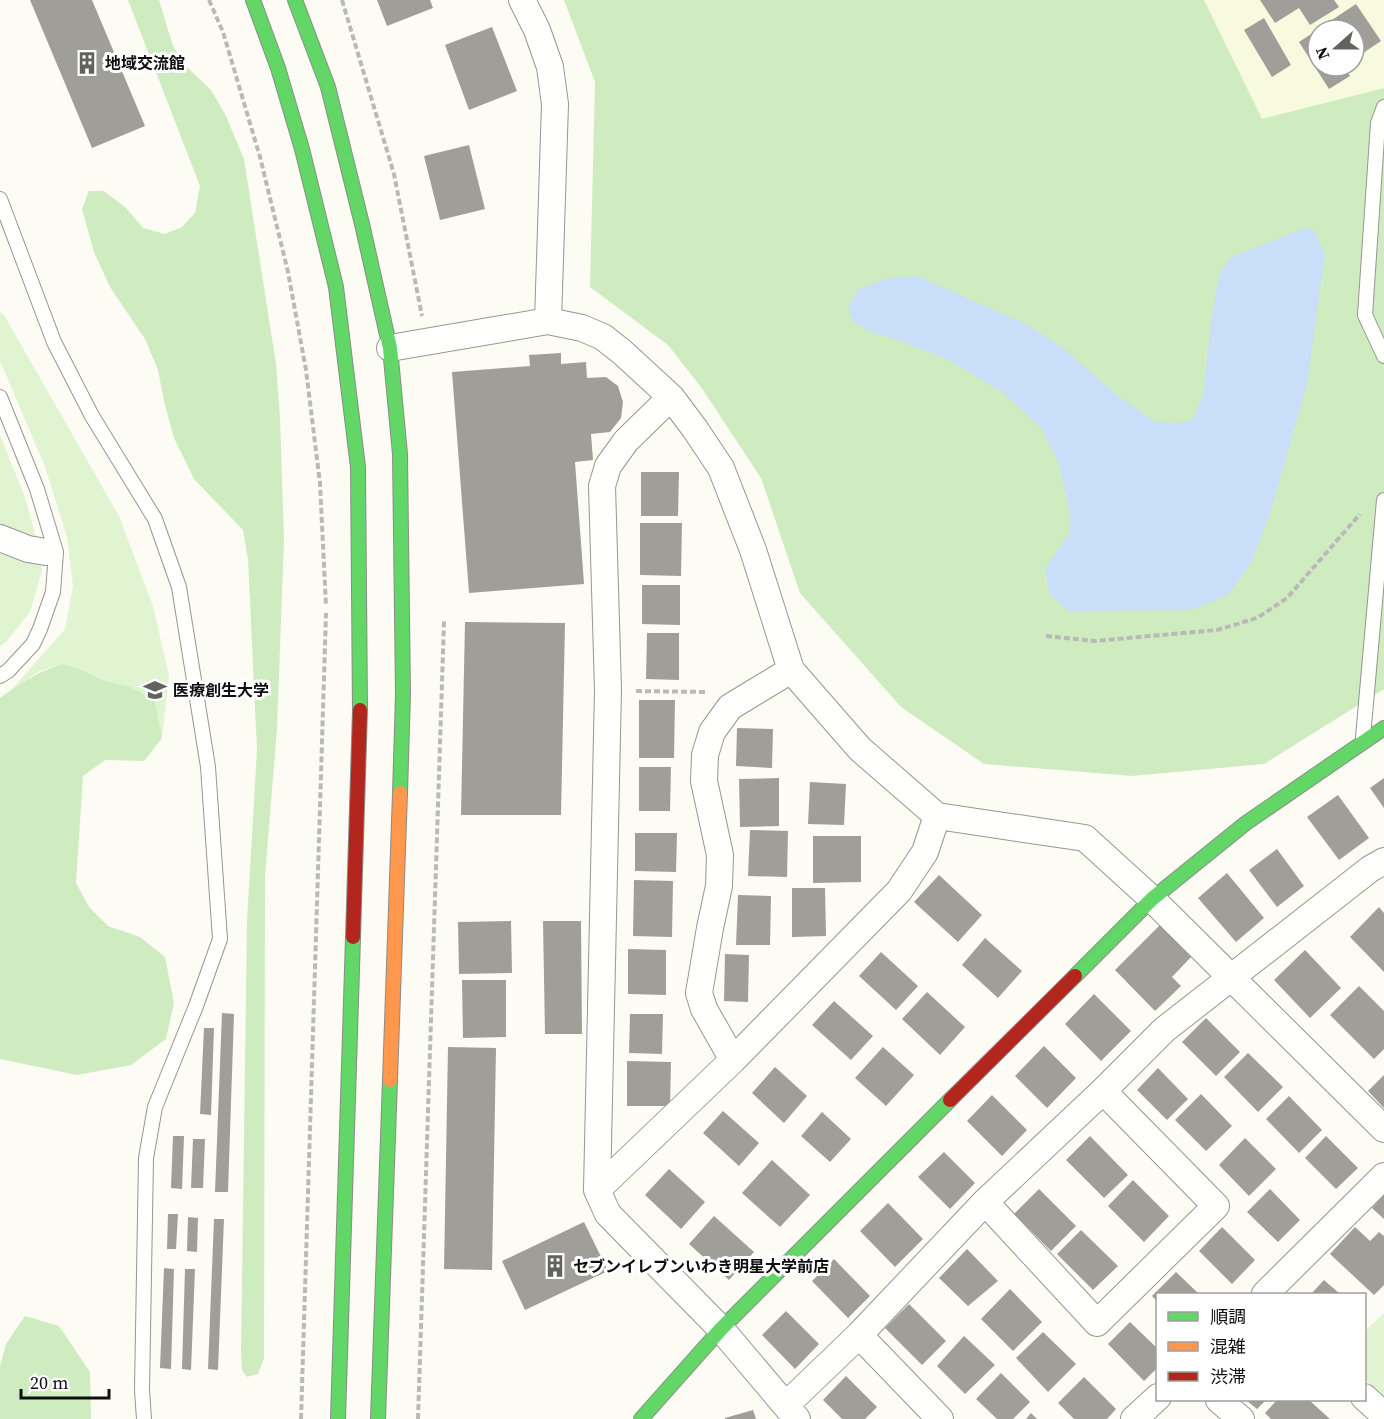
<svg xmlns="http://www.w3.org/2000/svg" width="1384" height="1419" font-family="'Source Serif 4','Noto Sans JP',serif">
  <style>
    .farmland { fill: #f7fadf; fill-rule: evenodd }
    .green { fill: #e0f4d2 }
    .forest { fill: #ceecbf }
    .water { fill: #c8def9 }
    .building { fill: #9f9e99 }
    .lines { fill: none; stroke-linecap: round; stroke-linejoin: round }
    .lane-casing { stroke: #969692; stroke-width: 16 }
    .street-casing { stroke: #969692; stroke-width: 28 }
    .fast-casing { stroke: #8c8c89; stroke-width: 16 }
    .slow-casing { stroke: #8c8c89; stroke-width: 16 }
    .jam-casing { stroke: #8c8c89; stroke-width: 16 }
    .path { stroke: #b9b9b8; stroke-width: 4; stroke-dasharray: 6 3; stroke-linecap: butt }
    .lane { stroke: #fffffd; stroke-width: 14 }
    .street { stroke: #fffffd; stroke-width: 26 }
    .fast { stroke: #63d668; stroke-width: 14 }
    .slow { stroke: #ff974d; stroke-width: 14 }
    .jam { stroke: #b3261e; stroke-width: 14 }
    .labels { text-anchor: middle; dominant-baseline: central; stroke-width: 6; stroke-linejoin: round; paint-order: stroke }
    .poi-label { font-size: 16px; font-weight: bold; fill: #0f0f0f; stroke: #fff; text-anchor: start }
  </style>
  <rect width="100%" height="100%" fill="#fcfcf4"/>
  <!-- farmland -->
  <path class="farmland" d="M1204 0H1384V88L1262 120ZM1318 30H1354V66H1318Z"/>
  <!-- green -->
  <path class="green" d="M0 312 4 315 119 516 153 606 169 676 162 738 155 700 131 687 105 681 79 669 62 664 40 671 12 689 65 629 73 586 67 537 44 464 0 361Z
    M0 435 25 497 36 538 42 571 30 612 7 641 0 646Z
    M1384 1313V1399L1365 1379 1364 1332Z"/>
  <!-- forest -->
  <path class="forest" d="M128 0H159L173 46 186 66 211 90 225 114 244 159 276 364 280 418 284 539 277 729 265 876 264 1358 258 1374 247 1377 242 1370 241 1352 247 921 257 750 248 559 243 530 194 479 174 438 164 401 158 370 145 339 110 287 94 252 82 209 89 191H104L126 208 143 228 165 234 182 227 195 213 200 186Z
    M564 0H1204L1262 119 1384 88V689L1264 764 1132 776 984 764 901 707 800 593 761 478 701 387 668 345 590 287 595 82Z
    M62 664 79 669 105 681 131 687 155 700 162 738 144 761 105 760 83 776 76 883 89 907 108 926 140 937 165 957 174 1003 166 1039 131 1065 77 1075 0 1059V698C20 683 38 672 62 664Z
    M25 1316 59 1326 90 1372 91 1419H0V1366L6 1344Z"/>
  <!-- water -->
  <path class="water" d="M1305 228 1315 231 1325 254 1307 384 1270 514 1251 563 1228 595 1191 610 1069 611 1050 595 1045 569 1069 534V508L1059 464 1041 428 1005 394 949 360 898 340 871 332 853 322 848 307 859 289 885 279 917 276 1028 325 1063 348 1118 396 1155 422 1177 423 1191 421 1203 397 1211 321 1219 276 1230 258Z"/>
  <!-- building -->
  <path class="building" d="M30 0H92L145 126 92 148Z
    M377 0H430L433 8 387 26Z
    M1260 0H1334L1339 7 1310 25 1299 8 1275 23Z
    M1356 4 1381 41 1354 59V30H1318V66H1344L1350 76 1329 89 1299 42Z
    M1264 18 1291 65 1272 77 1244 30Z
    M492 27 517 91 469 110 445 45Z
    M469 145 485 209 440 220 424 156Z
    M561 353V364L586 362 587 378 606 377 618 386 623 402 621 418 610 432 591 434 593 460 575 462 584 584 469 593 452 372 530 366 529 355Z
    M641 472H679L678 516H641Z
    M640 523H682L681 576 640 575Z
    M642 585H680V625L642 624Z
    M465 622 565 623 561 815H461Z
    M647 633H679V680L646 679Z
    M639 700H675L674 758H639Z
    M737 728 773 729 772 768 736 766Z
    M639 767H671L670 811H639Z
    M779 778V826L740 827 739 779Z
    M1384 778V808L1370 788Z
    M810 782 846 784 844 825 808 824Z
    M1338 795 1369 838 1339 860 1307 817Z
    M750 830 788 831 787 877 748 876Z
    M635 833H677L676 872 635 871Z
    M813 836H861V882L813 883Z
    M1277 849 1304 886 1277 907 1249 870Z
    M1227 873 1264 918 1236 942 1198 898Z
    M939 875 982 915 958 942 914 902Z
    M634 880 673 881 672 937 633 936Z
    M792 888H825L826 936 792 937Z
    M738 895 771 896 770 945H736Z
    M1379 907 1384 913V972L1350 937Z
    M511 921 512 973 459 974 458 922Z
    M543 921H581L582 1034H545Z
    M1160 925 1191 957 1172 977 1181 986 1155 1011 1115 970Z
    M985 938 1022 971 998 998 962 965Z
    M628 949 666 950V995L628 994Z
    M1305 950 1341 988 1310 1018 1274 980Z
    M881 952 918 986 896 1010 859 976Z
    M725 954 749 955 748 1002 724 1001Z
    M462 980H506V1037L463 1038Z
    M1359 986 1384 1011V1049L1374 1059 1330 1015Z
    M927 992 965 1027 940 1055 902 1019Z
    M1094 994 1131 1031 1101 1061 1065 1024Z
    M834 1001 873 1036 851 1060 812 1025Z
    M222 1013 234 1014 228 1192H215Z
    M630 1014H663L662 1054 629 1053Z
    M1206 1018 1240 1052 1216 1076 1182 1042Z
    M204 1028H214L211 1115 200 1114Z
    M1044 1046 1076 1078 1047 1108 1015 1076Z
    M448 1047 496 1048 492 1270 444 1269Z
    M883 1047 914 1075 886 1106 855 1078Z
    M1248 1053 1283 1087 1258 1112 1224 1077Z
    M627 1061 671 1062 670 1106H627Z
    M775 1067 807 1096 784 1123 752 1093Z
    M1158 1068 1188 1099 1167 1120 1137 1090Z
    M1384 1075V1108L1368 1091Z
    M1201 1094 1232 1126 1206 1151 1175 1120Z
    M992 1095 1027 1130 1002 1156 967 1121Z
    M1289 1096 1322 1130 1299 1153 1266 1119Z
    M723 1111 759 1143 739 1166 703 1133Z
    M822 1112 851 1139 830 1162 801 1136Z
    M173 1136H184L182 1189 171 1188Z
    M1090 1136 1128 1175 1104 1198 1066 1160Z
    M1326 1136 1358 1168 1336 1189 1305 1158Z
    M1245 1138 1276 1169 1249 1196 1219 1165Z
    M193 1139H205L203 1188H191Z
    M944 1152 975 1183 950 1209 918 1177Z
    M772 1160 810 1195 780 1227 742 1193Z
    M669 1169 705 1202 681 1229 645 1195Z
    M1133 1180 1169 1216 1144 1242 1108 1206Z
    M1039 1189 1076 1226 1051 1251 1014 1214Z
    M1270 1189 1300 1220 1278 1242 1247 1212Z
    M1384 1195V1219L1372 1208Z
    M888 1203 923 1239 895 1267 860 1231Z
    M168 1214H178L176 1249H167Z
    M714 1216 754 1252 729 1280 689 1244Z
    M188 1217 198 1218 197 1252 187 1251Z
    M214 1219H224L218 1370 208 1369Z
    M584 1222 608 1271 525 1310 502 1261Z
    M1222 1227 1255 1260 1232 1284 1199 1251Z
    M1355 1227 1370 1241 1379 1232 1384 1236V1285L1374 1295 1330 1254Z
    M1081 1230 1118 1266 1093 1290 1057 1254Z
    M967 1249 998 1281 968 1306 939 1278Z
    M834 1259 870 1296 848 1318 812 1281Z
    M164 1268 174 1269 171 1369 160 1368Z
    M185 1269H195L191 1370 182 1369Z
    M1176 1272 1199 1294H1158V1302L1152 1296Z
    M1324 1280 1340 1294H1311Z
    M1010 1289 1042 1322 1013 1351 981 1319Z
    M909 1304 946 1341 922 1365 885 1328Z
    M786 1311 819 1344 795 1369 762 1335Z
    M1130 1322 1158 1349V1367L1144 1381 1108 1344Z
    M1043 1332 1076 1364 1048 1392 1016 1358Z
    M964 1336 995 1365 965 1394 937 1366Z
    M1001 1373 1030 1402 1013 1419H997L976 1399Z
    M846 1376 877 1407 865 1419H842L823 1400Z
    M1084 1377 1116 1409 1107 1419H1074L1058 1403Z
    M1246 1400H1266L1257 1409Z
    M1277 1400H1309L1330 1419H1271L1265 1413Z
    M753 1410 756 1419H725V1418Z
    M1031 1413 1037 1419H1026Z"/>
  <g class="lines">
    <!-- lane casing -->
    <g class="lane-casing">
      <path id="lane" d="M1384 107 1378 123 1365 315 1384 356
        M0 199 54 342 92 416 155 519 179 587 208 767 220 939 196 1006 155 1107 146 1158 142 1390 144 1419
        M0 397 37 489 56 552 53 592 40 629 33 644 8 671 0 676
        M1363 737 1384 500"/>
    </g>
    <!-- street casing -->
    <g class="street-casing">
      <path id="street" d="M522 0 537 30 550 67 555 104 548 321
        M390 348 548 321 582 328 603 337 622 352 671 397 695 429 721 468 753 550 791 670 860 749 937 816 1085 838 1152 899 1384 1129
        M671 397 626 441 608 466 602 486 608 690 597 1190 608 1214 721 1329 797 1419
        M0 538 28 549 46 552
        M733 1060 704 1009 699 993 710 928 719 886 720 855 704 781 705 755 712 732 730 707 791 670
        M597 1190 733 1060 899 891 925 852 937 816
        M985 1202 1097 1323 1216 1206 1103 1091
        M1265 1294 1384 1176
        M859 1335 940 1419
        M1364 1397 1384 1415
        M1219 1400 1241 1419
        M786 1405 859 1335 985 1202 1103 1091 1164 1030 1370 869 1384 861
        M1134 1419 1158 1397"/>
    </g>
    <!-- fast casing -->
    <g class="fast-casing">
      <path id="fast" d="M253 0 278 68 302 149 336 287 358 467 360 710
        M295 0 328 87 362 224 390 348 400 454 403 694 400 793
        M1075 976 1152 899 1246 823 1384 728
        M338 1419 353 937
        M378 1419 390 1080
        M641 1419 721 1329 950 1100"/>
    </g>
    <!-- slow casing -->
    <g class="slow-casing">
      <path id="slow" d="M390 1080 400 793"/>
    </g>
    <!-- jam casing -->
    <g class="jam-casing">
      <path id="jam" d="M353 937 360 710
        M950 1100 1075 976"/>
    </g>
    <!-- path -->
    <path class="path" d="M209 0 223 32 260 157 288 272 306 370 320 483 326 606
      M342 0 394 174 422 316
      M1046 636 1095 641 1217 630 1257 618 1287 598 1360 514
      M636 691 706 692
      M301 1419 326 613
      M418 1419 444 621"/>
    <!-- lane -->
    <use href="#lane" class="lane"/>
    <!-- street -->
    <use href="#street" class="street"/>
    <!-- fast -->
    <use href="#fast" class="fast"/>
    <!-- slow -->
    <use href="#slow" class="slow"/>
    <!-- jam -->
    <use href="#jam" class="jam"/>
  </g>
  <!-- icons -->
  <defs>
    <g id="building-bare" transform="scale(1.8)"><path d="M-4-6H4V6H1V3H-1V6H-4ZM-2.5-4.3h1.7v1.8h-1.7ZM.8-4.3h1.7v1.8H.8ZM-2.5-1h1.7V.8h-1.7ZM.8-1h1.7V.8H.8Z" fill="#62625f" stroke="#fff" stroke-width="2.5" paint-order="stroke"/></g>
    <g id="university-bare" transform="scale(1.8)"><path d="M0-5L7-2L0 1L-7-2ZM-4 1L0 2.5L4 1V4Q0 6-4 4Z" fill="#62625f" stroke="#fff" stroke-width="2.5" paint-order="stroke"/></g>
  </defs>
  <g fill-rule="evenodd">
    <use href="#building-bare" x="87" y="63"/>
    <use href="#university-bare" x="155" y="690"/>
    <use href="#building-bare" x="555" y="1266"/>
  </g>
  <g class="labels">
    <!-- poi labels -->
    <g class="poi-label">
      <text x="105" y="63">地域交流館</text>
      <text x="173" y="690">医療創生大学</text>
      <text x="573" y="1266">セブンイレブンいわき明星大学前店</text>
    </g>
  </g>
  <!-- legend -->
  <rect x="1156" y="1293" width="210" height="108" fill="#ffffff" stroke="#9f9f9f" stroke-width="1.5"/>
  <rect x="1168" y="1312" width="30" height="9" fill="#63d668" stroke="#9f9f9f" stroke-width="1.5"/>
  <text x="1210" y="1323" font-size="18" fill="#0f0f0f">順調</text>
  <rect x="1168" y="1342" width="30" height="9" fill="#ff974d" stroke="#9f9f9f" stroke-width="1.5"/>
  <text x="1210" y="1353" font-size="18" fill="#0f0f0f">混雑</text>
  <rect x="1168" y="1372" width="30" height="9" fill="#b3261e" stroke="#9f9f9f" stroke-width="1.5"/>
  <text x="1210" y="1383" font-size="18" fill="#0f0f0f">渋滞</text>
  <!-- north arrow -->
  <g transform="translate(1336 48) rotate(249)"><circle r="28" fill="#ffffff" stroke="#9f9f9f" stroke-width="1.5"/>
  <path d="M0-4.5L10 22L0 15L-10 22Z" fill="#62625f"/>
  <text y="-9" font-size="16" font-weight="bold" text-anchor="middle" fill="#0f0f0f">N</text>
  </g>
  <!-- scale -->
  <path d="M21 1389v9h88v-9" fill="none" stroke="#0f0f0f" stroke-width="3"/>
  <text x="30" y="1389" font-size="18" fill="#0f0f0f" stroke="#ffffff" stroke-width="4.5" paint-order="stroke">20 m</text>
</svg>
